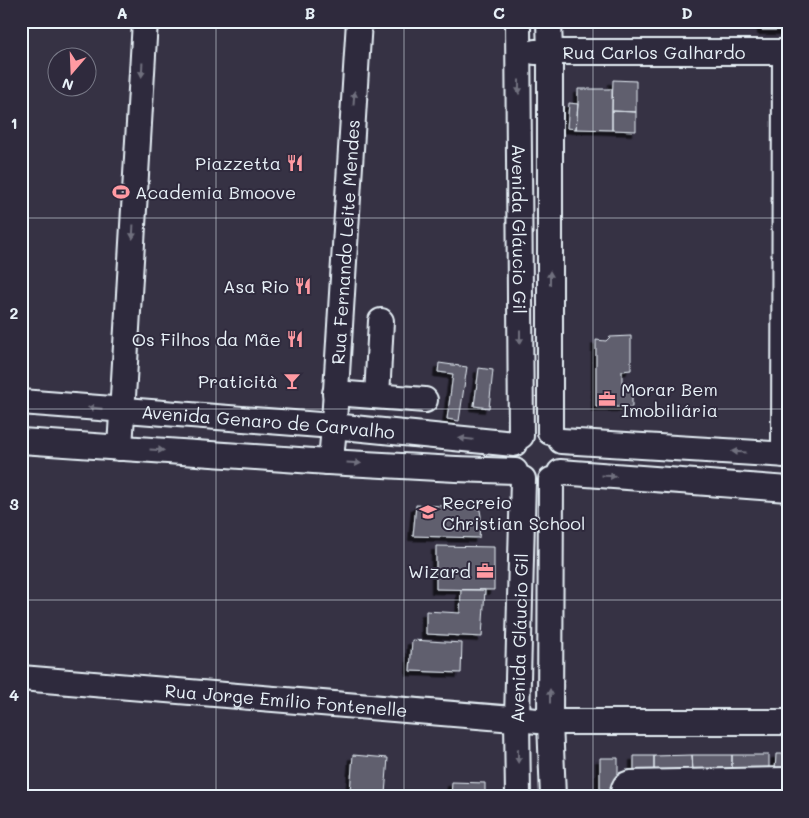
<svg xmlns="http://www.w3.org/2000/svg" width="809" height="818" font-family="Mali,sans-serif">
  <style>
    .building { fill: #605e6e; stroke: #e8f1f8; filter: url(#shadow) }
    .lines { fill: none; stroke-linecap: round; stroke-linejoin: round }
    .minor-casing { stroke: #e8f1f8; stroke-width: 28 }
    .minor { stroke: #2f2a3d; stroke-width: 24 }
    .oneway { fill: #70707e }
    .grid { fill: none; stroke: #e8f1f8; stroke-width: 1; stroke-opacity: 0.55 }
    .labels { text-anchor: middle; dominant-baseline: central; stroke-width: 4; stroke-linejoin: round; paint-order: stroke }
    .street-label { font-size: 18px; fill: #e8f1f8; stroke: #2f2a3d }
    .poi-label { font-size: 18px; fill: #e8f1f8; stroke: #2f2a3d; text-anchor: end }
    .neatline { fill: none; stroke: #e8f1f8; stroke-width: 2 }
    .grid-label { font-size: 16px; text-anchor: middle; font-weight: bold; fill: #e8f1f8 }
  </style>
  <defs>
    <filter id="shadow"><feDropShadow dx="-4.5" dy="4.5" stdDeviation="0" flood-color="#0009"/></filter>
  </defs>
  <rect width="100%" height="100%" fill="#363244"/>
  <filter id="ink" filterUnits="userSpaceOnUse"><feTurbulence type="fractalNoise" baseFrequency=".02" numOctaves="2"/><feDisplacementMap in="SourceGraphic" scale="10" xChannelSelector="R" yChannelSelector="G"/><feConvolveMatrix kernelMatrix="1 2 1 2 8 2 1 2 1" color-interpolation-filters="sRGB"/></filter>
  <g filter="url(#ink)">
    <!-- building -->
    <path class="building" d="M762 21H788V30H762Z
      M613 80 636 81V112L612 111Z
      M578 89H612V130L576 129 578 104Z
      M569 103 578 104 576 129 567 128Z
      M612 111 636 112V131L612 130Z
      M631 336V370L622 371V384H632V407H596V340L606 341 610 337Z
      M439 363 467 367 459 421 447 419 453 374 438 372Z
      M479 368 493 370 489 408 474 406Z
      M416 505 474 507 480 510 481 516 479 538 413 536Z
      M436 546 494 547V590L436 589Z
      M461 590H485L482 637 426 634V611L460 613Z
      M412 640 462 643 461 673 410 671Z
      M776 754H788V772H775Z
      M353 755 388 758 385 794 350 792Z
      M692 755H732V772H693Z
      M692 755 693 772 654 773V756Z
      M732 755H769V772H732Z
      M634 756H654V773H634Z
      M600 758H618V797H600Z
      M452 782 485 783V797H451Z
      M732 794 769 795V797H732Z
      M732 794V797H693V795Z
      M656 795H693V797H656Z"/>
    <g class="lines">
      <!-- minor casing -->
      <g class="minor-casing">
        <g id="minor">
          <path id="s1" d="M518 21 521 436"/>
          <path d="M549 21 550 53V432"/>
          <path id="s2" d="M535 52H788"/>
          <path d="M335 393 425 400"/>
          <path d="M377 396 381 321"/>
          <path id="s3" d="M21 402 333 426 514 444"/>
          <path d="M21 441 328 462 456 469 515 471"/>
          <path d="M561 441 788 455"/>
          <path d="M120 448 145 21"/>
          <path d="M784 455 785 52"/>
          <path id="s4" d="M328 462 332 449 333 438 359 21"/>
          <path d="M560 472 788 489"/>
          <path d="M551 480 550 722 553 797"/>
          <path id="s5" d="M21 678 550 722H788"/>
          <path id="s6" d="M518 797 517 719 523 479"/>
          <path d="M623 797C623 790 623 785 630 783L788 780"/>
        </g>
      </g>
      <!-- minor -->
      <use href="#minor" class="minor"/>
    </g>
    <!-- one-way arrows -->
    <defs><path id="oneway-solid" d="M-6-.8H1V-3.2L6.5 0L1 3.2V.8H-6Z" transform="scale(1.25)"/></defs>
    <g class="oneway">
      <use href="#oneway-solid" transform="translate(142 70) rotate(93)"/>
      <use href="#oneway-solid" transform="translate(519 87) rotate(90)"/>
      <use href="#oneway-solid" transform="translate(354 98) rotate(-86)"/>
      <use href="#oneway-solid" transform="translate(133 232) rotate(93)"/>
      <use href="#oneway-solid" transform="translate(550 278) rotate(-90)"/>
      <use href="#oneway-solid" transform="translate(520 337) rotate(90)"/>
      <use href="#oneway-solid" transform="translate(95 408) rotate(-174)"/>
      <use href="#oneway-solid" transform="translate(466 439) rotate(-174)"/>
      <use href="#oneway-solid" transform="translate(157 450) rotate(4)"/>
      <use href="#oneway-solid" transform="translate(739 452) rotate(-176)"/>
      <use href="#oneway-solid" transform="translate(354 463) rotate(3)"/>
      <use href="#oneway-solid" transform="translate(609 476) rotate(4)"/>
      <use href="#oneway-solid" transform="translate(550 696) rotate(-90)"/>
      <use href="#oneway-solid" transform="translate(518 756) rotate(89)"/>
    </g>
  </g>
  <!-- grid -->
  <path class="grid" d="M216 21V797M404 21V797M593 21V797M21 218H788M21 409H788M21 600H788"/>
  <!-- icons -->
  <defs>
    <g id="restaurant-bare" transform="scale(1.35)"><path d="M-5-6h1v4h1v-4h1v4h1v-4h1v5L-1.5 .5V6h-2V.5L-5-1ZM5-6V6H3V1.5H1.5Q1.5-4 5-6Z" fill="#ff9aa2" stroke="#2f2a3d" stroke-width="2.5" paint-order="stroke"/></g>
    <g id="stadium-bare" transform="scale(1.35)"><path d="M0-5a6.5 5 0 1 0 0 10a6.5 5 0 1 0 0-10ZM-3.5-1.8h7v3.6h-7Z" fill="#ff9aa2" stroke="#2f2a3d" stroke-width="2.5" paint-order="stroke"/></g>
    <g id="bar-bare" transform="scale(1.35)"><path d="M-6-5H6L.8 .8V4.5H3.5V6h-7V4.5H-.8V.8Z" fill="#ff9aa2" stroke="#2f2a3d" stroke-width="2.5" paint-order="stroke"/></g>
    <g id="office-bare" transform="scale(1.35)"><path d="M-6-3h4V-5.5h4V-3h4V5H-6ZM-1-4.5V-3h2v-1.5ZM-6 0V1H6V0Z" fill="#ff9aa2" stroke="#2f2a3d" stroke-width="2.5" paint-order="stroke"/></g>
    <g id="school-bare" transform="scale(1.35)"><path d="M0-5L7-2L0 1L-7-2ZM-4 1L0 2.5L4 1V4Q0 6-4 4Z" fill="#ff9aa2" stroke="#2f2a3d" stroke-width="2.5" paint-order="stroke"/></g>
  </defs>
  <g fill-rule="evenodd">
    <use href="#restaurant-bare" x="295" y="163"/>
    <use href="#stadium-bare" x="121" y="192"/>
    <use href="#restaurant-bare" x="303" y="286"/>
    <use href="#restaurant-bare" x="295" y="339"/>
    <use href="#bar-bare" x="292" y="381"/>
    <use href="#office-bare" x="607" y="399"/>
    <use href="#school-bare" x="428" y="512"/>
    <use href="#office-bare" x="485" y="571"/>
  </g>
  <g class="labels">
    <!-- street labels -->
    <g class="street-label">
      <text stroke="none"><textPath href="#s2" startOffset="119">Rua Carlos Galhardo</textPath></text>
      <text stroke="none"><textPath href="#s1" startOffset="208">Avenida Gláucio Gil</textPath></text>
      <text stroke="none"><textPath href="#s4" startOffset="221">Rua Fernando Leite Mendes</textPath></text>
      <text stroke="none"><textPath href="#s3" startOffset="248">Avenida Genaro de Carvalho</textPath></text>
      <text stroke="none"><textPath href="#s6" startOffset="159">Avenida Gláucio Gil</textPath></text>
      <text stroke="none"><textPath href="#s5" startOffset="266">Rua Jorge Emílio Fontenelle</textPath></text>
    </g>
    <!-- poi labels -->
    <g class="poi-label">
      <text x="281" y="163">Piazzetta</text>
      <text x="135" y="192" text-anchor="start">Academia Bmoove</text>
      <text x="289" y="286">Asa Rio</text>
      <text x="281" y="339">Os Filhos da Mãe</text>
      <text x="278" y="381">Praticità</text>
      <text x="621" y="389" text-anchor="start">Morar Bem<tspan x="621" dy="21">Imobiliária</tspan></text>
      <text x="442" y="502" text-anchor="start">Recreio<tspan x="442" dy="21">Christian School</tspan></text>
      <text x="471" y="571">Wizard</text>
    </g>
  </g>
  <!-- margin -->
  <rect width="809" height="818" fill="none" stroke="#2f2a3d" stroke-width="55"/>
  <!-- north arrow -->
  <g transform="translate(72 72) rotate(199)"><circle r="24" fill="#2f2a3d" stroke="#797a88"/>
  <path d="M0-4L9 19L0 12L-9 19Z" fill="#ff9aa2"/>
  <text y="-8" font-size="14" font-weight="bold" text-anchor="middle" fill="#e8f1f8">N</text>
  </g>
  <rect x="28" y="28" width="754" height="762" class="neatline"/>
  <g class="grid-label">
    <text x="122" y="19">A</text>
    <text x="310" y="19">B</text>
    <text x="499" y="19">C</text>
    <text x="687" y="19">D</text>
    <text x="14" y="129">1</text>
    <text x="14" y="319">2</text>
    <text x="14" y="510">3</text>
    <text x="14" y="701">4</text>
  </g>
</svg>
